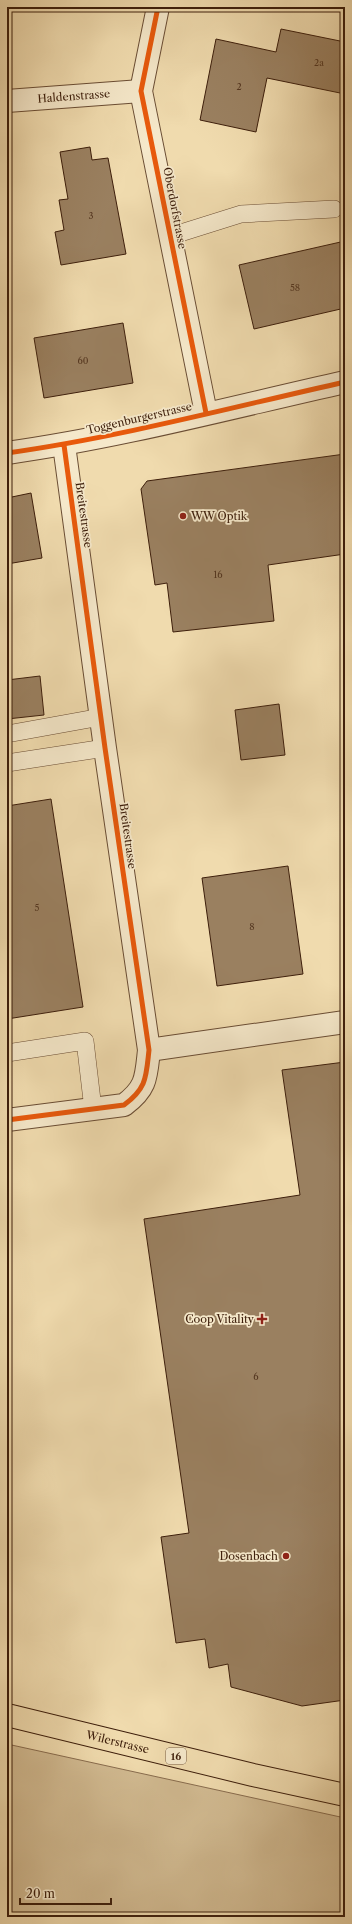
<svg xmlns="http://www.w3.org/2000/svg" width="352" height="1924" font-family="'Libre Caslon Text',serif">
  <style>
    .green { fill: #d2bb92; stroke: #886c4e }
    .building { fill: #9a8060; stroke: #3d1e0b }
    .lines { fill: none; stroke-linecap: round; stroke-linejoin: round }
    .service-casing { stroke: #6a4d34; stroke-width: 18 }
    .minor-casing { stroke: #6a4d34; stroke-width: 24 }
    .tertiary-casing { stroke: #6a4d34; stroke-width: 24 }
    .primary-casing { stroke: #3d1e0b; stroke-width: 24 }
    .service { stroke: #f5e8ca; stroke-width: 17 }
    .minor { stroke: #f5e8ca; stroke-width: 22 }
    .tertiary { stroke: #f5e8ca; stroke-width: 22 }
    .primary { stroke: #f0dbae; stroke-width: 22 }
    .cycleway-casing { stroke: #f5e8ca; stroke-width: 8 }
    .cycleway { stroke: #e8590c; stroke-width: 5 }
    .poi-dot { fill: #8f2418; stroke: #f5e8ca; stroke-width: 1.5 }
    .labels { text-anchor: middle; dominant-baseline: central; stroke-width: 3.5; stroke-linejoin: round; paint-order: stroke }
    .number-label { font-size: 9px; fill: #543620 }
    .shield { fill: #f5e8ca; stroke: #745b44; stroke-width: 1 }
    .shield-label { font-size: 10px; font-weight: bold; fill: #3d1e0b }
    .street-label { font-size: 11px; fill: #3d1e0b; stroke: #f5e8ca }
    .poi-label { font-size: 11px; fill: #3d1e0b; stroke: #f5e8ca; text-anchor: end }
  </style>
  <rect width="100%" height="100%" fill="#f0dbae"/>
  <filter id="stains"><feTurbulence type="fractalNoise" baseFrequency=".005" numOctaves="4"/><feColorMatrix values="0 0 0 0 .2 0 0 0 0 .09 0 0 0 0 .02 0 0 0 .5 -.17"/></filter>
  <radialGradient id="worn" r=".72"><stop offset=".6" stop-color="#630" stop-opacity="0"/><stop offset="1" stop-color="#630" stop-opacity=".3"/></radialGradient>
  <!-- green -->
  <path class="green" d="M7 1744 345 1818V1917H7Z"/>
  <!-- building -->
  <path class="building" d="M281 29 345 42V94L267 78 256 132 200 120 216 39 276 52Z
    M90 147 92 160 108 158 126 254 61 265 55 232 64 230 59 200 68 199 60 152Z
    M345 241V308L254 329 239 265Z
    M123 323 133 383 44 398 34 338Z
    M345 454V554L268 565 274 621 173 632 167 583 155 585 141 489 147 481Z
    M31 493 42 558 7 564V498Z
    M40 676 44 715 7 719V680Z
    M279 704 285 755 241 760 235 710Z
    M51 799 83 1007 7 1019V806Z
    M288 866 303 974 217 986 202 878Z
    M345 1062V1700L302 1706 231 1687 228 1664 209 1668 205 1639 176 1643 161 1537 189 1533 144 1219 300 1195 282 1070Z"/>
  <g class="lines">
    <!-- service casing -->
    <g class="service-casing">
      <path id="service" d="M171 236 241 214 334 209
        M7 734 101 717
        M7 763 105 748
        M7 1053 85 1041 93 1109"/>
    </g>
    <!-- minor casing -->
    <g class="minor-casing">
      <g id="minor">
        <path d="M158 7 141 91 206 413"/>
        <path id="s1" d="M7 101 141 91"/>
        <path d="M149 1050 345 1022"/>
        <path d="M7 1120 124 1105C147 1088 146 1077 149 1050L105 748 64 445"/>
      </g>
    </g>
    <!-- tertiary casing -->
    <g class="tertiary-casing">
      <path id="tertiary" d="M7 453C121 437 233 407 345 382"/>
    </g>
    <!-- primary casing -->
    <g class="primary-casing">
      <g id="primary">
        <path id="s2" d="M7 1715 253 1775 345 1795"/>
      </g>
    </g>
    <!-- service -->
    <use href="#service" class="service"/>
    <!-- minor -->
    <use href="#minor" class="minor"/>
    <!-- tertiary -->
    <use href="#tertiary" class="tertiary"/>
    <!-- primary -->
    <use href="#primary" class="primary"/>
    <!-- cycleway casing -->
    <g class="cycleway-casing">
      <path id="cycleway" d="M158 7 141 91 206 413
        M7 453C121 437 233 407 345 382
        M7 1120 124 1105C147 1088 146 1077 149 1050L105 748 64 445"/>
    </g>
    <!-- cycleway -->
    <use href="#cycleway" class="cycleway"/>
  </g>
  <!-- markers -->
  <g class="poi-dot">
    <circle cx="183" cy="516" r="4"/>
    <path d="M260 1313h4v4h4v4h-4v4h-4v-4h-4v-4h4z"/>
    <circle cx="286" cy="1556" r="4"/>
  </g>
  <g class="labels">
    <!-- number labels -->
    <g class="number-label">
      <text x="319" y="62">2a</text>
      <text x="239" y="86">2</text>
      <text x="91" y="215">3</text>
      <text x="295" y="287">58</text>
      <text x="83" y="360">60</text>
      <text x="218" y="574">16</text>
      <text x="37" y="907">5</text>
      <text x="252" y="926">8</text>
      <text x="256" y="1376">6</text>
    </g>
    <!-- shield labels -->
    <rect class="shield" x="166" y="1748" width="20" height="16" rx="3"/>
    <g class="shield-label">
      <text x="176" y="1756">16</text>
    </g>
    <!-- street labels -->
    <g class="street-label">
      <text stroke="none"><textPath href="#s1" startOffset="67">Haldenstrasse</textPath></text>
      <text transform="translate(175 208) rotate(79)">Oberdorfstrasse</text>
      <text transform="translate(139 418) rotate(-13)">Toggenburgerstrasse</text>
      <text transform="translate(84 515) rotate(82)">Breitestrasse</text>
      <text transform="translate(128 836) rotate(82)">Breitestrasse</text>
      <text stroke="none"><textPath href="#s2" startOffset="114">Wilerstrasse</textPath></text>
    </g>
    <!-- poi labels -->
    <g class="poi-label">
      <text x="191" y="516" text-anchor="start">WW Optik</text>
      <text x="254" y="1319">Coop Vitality</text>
      <text x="278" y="1556">Dosenbach</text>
    </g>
  </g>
  <!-- margin -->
  <rect width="352" height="1924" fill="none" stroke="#f0dbae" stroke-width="24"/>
  <rect x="8" y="8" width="336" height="1908" fill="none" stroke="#3d1e0b" stroke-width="2"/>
  <rect x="12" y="12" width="328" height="1900" fill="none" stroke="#3d1e0b"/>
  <!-- scale -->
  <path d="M20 1898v6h91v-6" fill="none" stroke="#3d1e0b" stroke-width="2"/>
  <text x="26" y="1898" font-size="12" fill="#3d1e0b" stroke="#f5e8ca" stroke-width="3" paint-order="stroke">20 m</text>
  <rect width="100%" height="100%" filter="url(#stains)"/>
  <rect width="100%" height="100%" fill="url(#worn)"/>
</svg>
